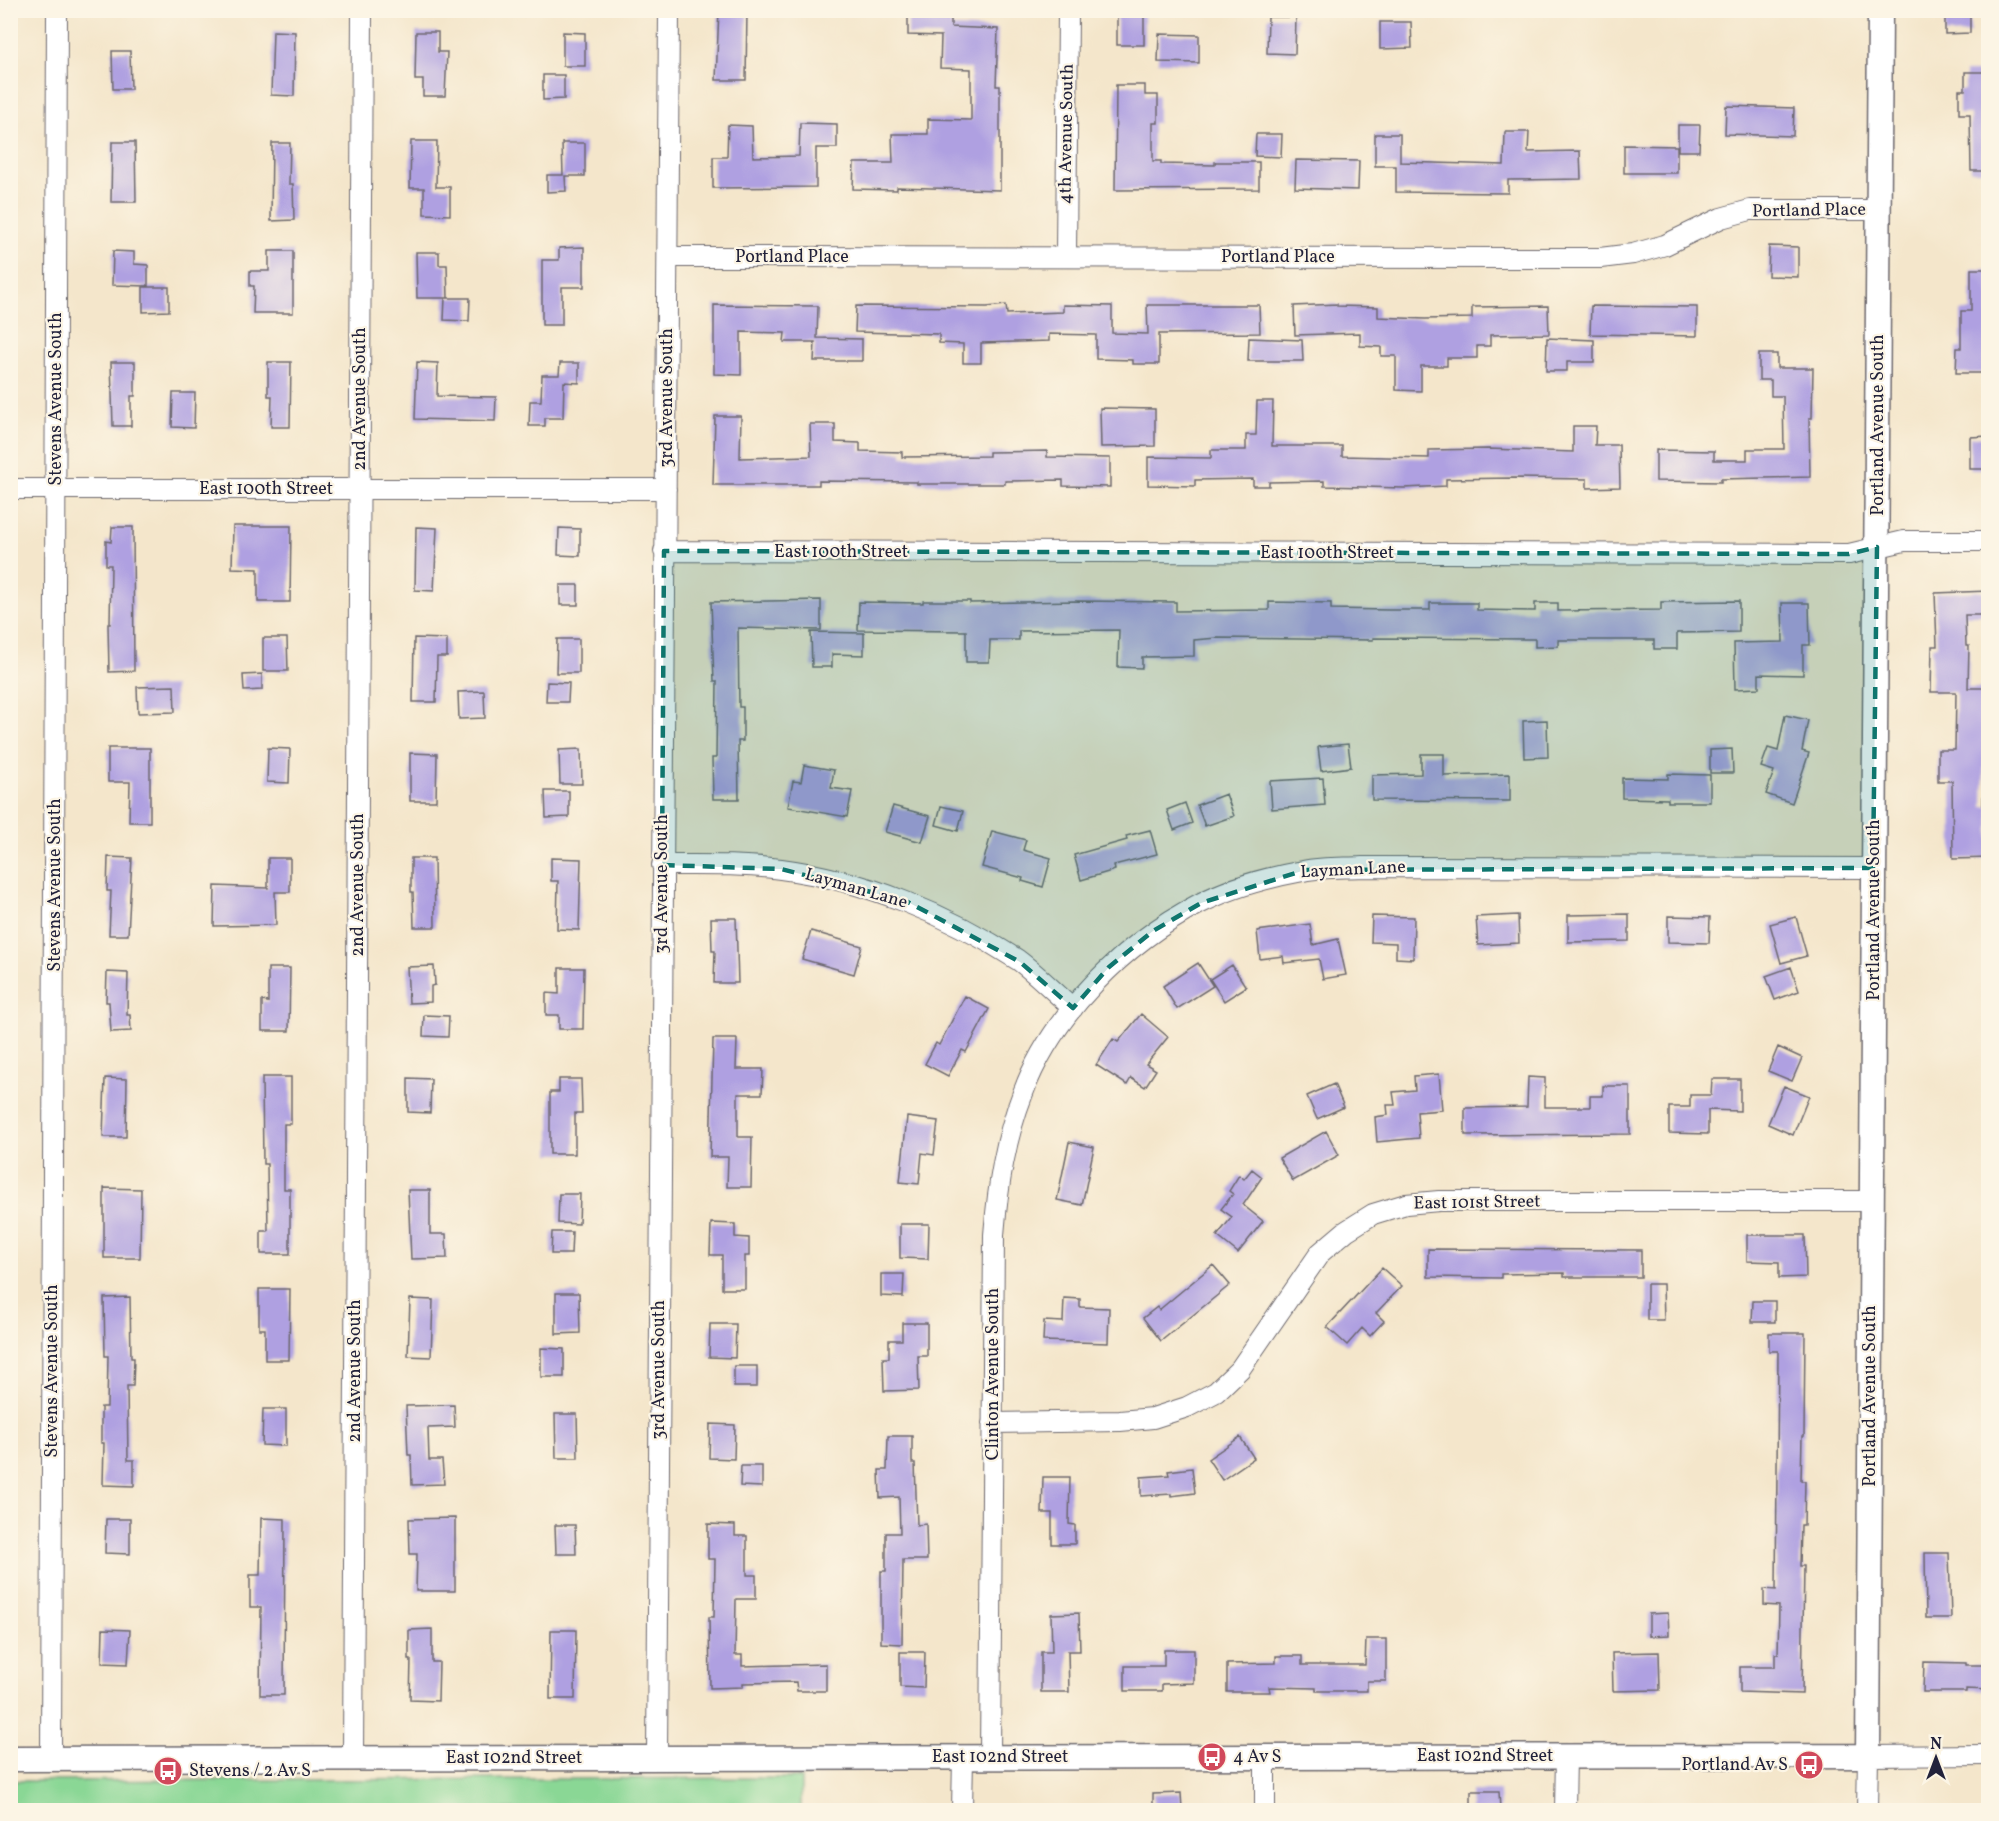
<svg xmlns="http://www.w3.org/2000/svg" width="1999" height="1821" font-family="Vollkorn,serif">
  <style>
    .green { fill: #8ad795; stroke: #567c68; stroke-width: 1.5 }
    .building { fill: #afa0e1 }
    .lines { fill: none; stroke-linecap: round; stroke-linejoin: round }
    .minor-casing { stroke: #6c676d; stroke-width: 22 }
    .tertiary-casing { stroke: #6c676d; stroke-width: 27 }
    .minor { stroke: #fff; stroke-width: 20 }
    .tertiary { stroke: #fff; stroke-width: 24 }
    .marked { fill: #0f766e; fill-opacity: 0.2; stroke: #0f766e; stroke-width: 4.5; stroke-dasharray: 12 8; stroke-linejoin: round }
    .labels { text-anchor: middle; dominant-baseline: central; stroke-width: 4.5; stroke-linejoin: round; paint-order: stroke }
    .street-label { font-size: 18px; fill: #22223b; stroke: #fcf5e5 }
    .poi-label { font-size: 18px; fill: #22223b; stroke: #fcf5e5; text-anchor: start }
  </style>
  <rect width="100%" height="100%" fill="#fcf5e5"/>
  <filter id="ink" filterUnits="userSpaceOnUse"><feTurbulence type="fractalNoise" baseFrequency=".0167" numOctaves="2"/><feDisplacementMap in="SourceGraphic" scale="12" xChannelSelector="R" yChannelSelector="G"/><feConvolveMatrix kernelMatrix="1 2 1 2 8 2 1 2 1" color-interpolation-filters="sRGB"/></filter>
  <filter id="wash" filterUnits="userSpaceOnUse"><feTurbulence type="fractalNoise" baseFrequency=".008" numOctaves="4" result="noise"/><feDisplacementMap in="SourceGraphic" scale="24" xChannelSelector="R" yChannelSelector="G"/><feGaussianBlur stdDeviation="1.35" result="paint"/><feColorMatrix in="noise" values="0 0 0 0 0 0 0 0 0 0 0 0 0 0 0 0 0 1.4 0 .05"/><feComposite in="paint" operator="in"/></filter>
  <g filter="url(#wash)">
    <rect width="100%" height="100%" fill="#f4e6cb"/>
    <!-- green -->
    <path class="green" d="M801 1778V1810H10L11 1781Z"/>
    <g id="blocks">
      <!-- building -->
      <path class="building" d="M719 10H747L746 80H716Z
        M908 10 951 11V27L998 29 996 86H1000V190L897 187V190L853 189 854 163H893L892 134H928V119L971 120V69L940 68 941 36 908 35Z
        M1117 10H1144V45H1117Z
        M1945 10H1970V33L1945 34Z
        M1268 17H1296L1295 54 1267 53Z
        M1380 22H1411L1412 48 1380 49Z
        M273 31 295 32 294 96 271 95Z
        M416 32H438V52H447L445 96H423V80H415Z
        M563 32 585 33V66H563Z
        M1159 34 1199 35V63L1158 62Z
        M112 51H130L131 89H113Z
        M1965 72H1989V171H1971L1970 114H1959V90H1965Z
        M543 75H564V99L543 100Z
        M1116 85H1145V95H1158V123H1153V161H1161V164L1215 165V162H1259V189L1115 190Z
        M1726 106 1794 108 1793 136 1725 134Z
        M800 123 837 124V148H816V187L713 188V157H727L728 125 752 126 753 157 799 156Z
        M1678 125H1700L1699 151H1678Z
        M1505 132H1529L1528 152 1580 151 1581 179 1508 180V193L1396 192V166H1375V134H1400V162L1504 165Z
        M1256 134H1282L1281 157 1255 156Z
        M411 141H437L436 187H450V215L424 214V188H410Z
        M112 142H135L136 202H111Z
        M272 143H290L289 184H293L294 220 271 221Z
        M562 143H585V176H565L566 191 547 192V175H563Z
        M1624 145 1677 146V173H1624Z
        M1296 160 1359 161 1358 190 1295 188Z
        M1769 246 1798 247V277L1768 276Z
        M584 247V287H562V325H542V260H559V248Z
        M113 251 134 252V264L148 265V286L112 285Z
        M269 251H293V313H253L254 286H250V271H269Z
        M416 252H439V265H447L448 298H417Z
        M1971 269H1989V365H1984V373H1956L1957 348H1961V311H1971Z
        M143 287H169V311L143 312Z
        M445 298H470L469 321 444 320Z
        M1337 304V306L1378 307V317L1425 319 1472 318V307L1548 306 1549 334 1490 335V346H1477V358H1447V366H1421V391L1396 390V356H1381V347L1360 346V333L1295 335 1294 306Z
        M714 305 818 306 817 338 862 339V361H814L815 342H784L785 333 741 332V375L714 374Z
        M1006 305 1007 314 1063 312V305L1112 306V333L1148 334 1147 305H1259L1260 333 1159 334V364H1133V360L1096 359V335L1049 334V341L981 343V363H963V344L939 343V334L855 332 856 306 987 307Z
        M1591 306 1697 307V336L1590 334Z
        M1249 338 1302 340 1303 361H1248Z
        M1547 338 1594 340V362H1567V371H1546Z
        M1759 354H1777V368H1813L1812 418H1809L1810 477 1721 479V482L1656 481V450L1714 451V460H1747V449H1784L1783 396H1771V380H1759Z
        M111 362H135V396H131V426H113Z
        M268 362H291L290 427H271L272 396H268Z
        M417 362 438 363 437 396 496 397 495 421 415 419Z
        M560 363H579V383L564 382 563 418H545V426H529L530 401H541L542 375H559Z
        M173 393H195L194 428 172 427Z
        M1257 401H1273L1272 446H1342V456L1429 458V450L1488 449 1573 452V426H1596L1595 445H1619L1620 487 1587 488V479L1514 478 1446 479V486L1404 488 1324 486V481L1269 482V486H1253V479L1195 480V486L1148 485V457L1211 458V450H1246V435H1256Z
        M1100 408 1155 409V446L1101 447Z
        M715 416H741L740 458 811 456 810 424H835V442L860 443V451L902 452V457L989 456V452L1047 451V457L1110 458V487L1063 486V480L1005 481V484H917V482L819 481V485H713Z
        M1989 436V469H1970V437Z
        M233 526H291L290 602H258V569L232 568Z
        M112 527H133L134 671 109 672 108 624H110L111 565H106V541L111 542Z
        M416 527 437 528 434 591 415 590Z
        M559 528 580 529V556L558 555Z
        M560 585H578V605H560Z
        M1989 591V615H1965L1966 646H1969L1968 688H1989V710H1985L1983 806H1989V858L1953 859 1952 781H1938V750H1955L1956 692H1931L1932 646H1937L1935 593Z
        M821 600V630L738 628 739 707H743V741H738L739 799H713L712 758H716L717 681H714L711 602Z
        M923 601H970V603L1077 601 1176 602V611L1269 610V602L1331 603V609L1389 610H1430V603H1477V610L1535 611V603H1558V611L1661 610V602L1739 601V632L1677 633V649H1654V640H1558V646L1535 647V639L1373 638V640L1217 638 1194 640V656L1142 657V668L1118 667 1119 630 1019 631V640H990L989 662H966V631L858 630 859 602 923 603Z
        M1782 603H1809L1810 645H1803V675L1759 674V688L1735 689 1734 643 1783 642Z
        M811 632 864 633V655L832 654V667H812Z
        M263 638H287L288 671H263Z
        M414 638 447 639V657H437L436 702H413Z
        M557 639H579V673H556Z
        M262 674V690L244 691 243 675Z
        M547 682 569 683 568 702H546Z
        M174 686 175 712 138 713 137 687Z
        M484 691 485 718 459 719 458 692Z
        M1785 715 1808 720 1802 751 1809 753 1792 803 1766 794 1774 771 1761 767 1768 748 1778 751Z
        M1547 720 1548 757 1524 758 1523 721Z
        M1348 744 1351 767 1321 771 1318 747Z
        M108 748H150V822H129L130 782H108Z
        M268 748 290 749 289 783 267 782Z
        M581 749 582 784H560L559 750Z
        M1732 749 1733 773H1710V750Z
        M410 753 437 754 436 801H410Z
        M1421 754H1444V776L1510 774V801L1372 800V775L1421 774Z
        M804 765 834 770 831 788 852 791 847 817 788 807 793 781 801 782Z
        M1668 774 1710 775V802H1668V799L1622 798V778L1668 779Z
        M1323 778 1325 805 1272 809 1270 781Z
        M545 791H569V817L546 818Z
        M1226 794 1234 816 1205 826 1197 805Z
        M1185 803 1192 823 1174 830 1167 810Z
        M893 806 930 816 922 842 885 832Z
        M941 806 963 811 958 831 936 825Z
        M1150 830 1157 854 1114 865 1115 870 1081 880 1074 855 1127 840 1126 836Z
        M992 831 1026 840 1023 850 1051 858 1043 887 1022 881 1023 878 982 867Z
        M108 857 132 858 128 935H109L111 891H107Z
        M268 858H290V892H275L276 925 214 926 215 886 268 888Z
        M411 858H434L435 927H414L413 892H411Z
        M551 858 581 859 579 930 557 929 558 881H551Z
        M1629 914V941L1568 942V915Z
        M1518 915 1519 943 1478 945 1476 917Z
        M1372 916 1414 917 1413 959 1396 958V943L1371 942Z
        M1668 916 1710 917 1709 943 1668 942Z
        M1796 917 1807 956 1781 963 1770 924Z
        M711 918H736L738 983H714L715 951H712Z
        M1310 924 1313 945 1338 939 1346 975 1323 979 1319 959 1284 963 1283 956 1260 959 1257 931Z
        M811 931 862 946 854 974 802 959Z
        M1198 963 1213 986 1177 1009 1163 986Z
        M1232 965 1246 987 1224 1001 1210 979Z
        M434 966 435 985 431 986V1002L409 1003 407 967Z
        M1791 967 1799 991 1775 1000 1766 976Z
        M268 968H290L289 1031H262V1001L268 1002Z
        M559 968H584L583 1029H559V1015H546V993L559 994Z
        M107 972 128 973 127 1015H130L131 1031 111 1032 109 1002H106Z
        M965 996 989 1009 966 1052 962 1050 948 1076 925 1064 936 1043 939 1045Z
        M1141 1014 1168 1037 1146 1064 1156 1070 1145 1087 1131 1078 1127 1085 1096 1065 1113 1039 1118 1042Z
        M424 1015 449 1016 448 1037 423 1036Z
        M713 1039H737L736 1069H763L762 1094H738V1137H752L751 1187H727L728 1157H710Z
        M1778 1047 1802 1058 1792 1081 1768 1071Z
        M1439 1074 1442 1110 1417 1112 1419 1138 1377 1142 1375 1117 1388 1115 1387 1105H1395L1393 1092 1415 1090 1414 1076Z
        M262 1077H291V1124H284V1189H290V1254H261V1231H268L267 1164H263Z
        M1528 1077 1545 1078V1107H1590V1096H1603V1086H1630V1134L1465 1135V1108L1527 1107Z
        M105 1078 127 1079 126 1137H103Z
        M408 1078 431 1079 430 1113 408 1112Z
        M559 1079H581L582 1113H575V1154H550V1092H559Z
        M1712 1079H1740V1111L1708 1110V1134L1669 1133V1107H1690V1095H1711Z
        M1334 1084 1344 1107 1317 1119 1307 1096Z
        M1784 1086 1809 1096 1793 1135 1768 1124Z
        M907 1117 938 1121 934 1155 922 1153 919 1184 900 1182Z
        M1326 1131 1339 1155 1293 1181 1279 1158Z
        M1069 1142 1094 1147 1082 1205 1057 1200Z
        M1252 1169 1262 1177 1243 1205 1263 1221 1238 1253 1217 1236 1232 1217 1221 1209 1233 1194 1229 1191 1239 1175 1244 1179Z
        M104 1188 141 1189 140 1258H104Z
        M408 1190H430V1234H446L447 1258 411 1259Z
        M559 1194H580L579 1224 558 1223Z
        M711 1223 735 1224V1237L749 1238V1256H745V1289H722V1255H710Z
        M900 1224H929L928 1259 900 1258Z
        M552 1232H572L571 1254H551Z
        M1747 1235H1805L1806 1277 1779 1278V1262L1747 1261Z
        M1428 1249 1641 1250V1277H1564V1273L1501 1274V1278L1428 1277Z
        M1213 1265 1230 1285 1161 1341 1143 1318 1157 1307 1159 1310Z
        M1382 1268 1402 1286 1376 1313 1384 1321 1370 1336 1362 1328 1347 1345 1327 1327Z
        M881 1274H904L903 1297 881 1296Z
        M1647 1284H1663L1664 1320H1647Z
        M259 1289H290L289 1360H265V1329H259Z
        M556 1293H579L580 1333 556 1334Z
        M130 1297 131 1358H134L133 1386H127L128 1460H134V1486L103 1485 104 1443H101V1407H107L108 1356H105L104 1298Z
        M1064 1298 1080 1299V1307L1109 1308 1108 1343 1043 1341 1044 1321 1063 1322Z
        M410 1299 433 1300 431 1357 408 1356Z
        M1753 1301H1775V1322H1752Z
        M902 1323H927V1356H918L919 1390 884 1391 883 1358H889V1340H902Z
        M710 1324H736L735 1358 709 1357Z
        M1769 1333H1805L1804 1436H1802L1801 1481H1805L1804 1525H1801L1800 1566H1804L1802 1694 1740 1692V1667H1775V1654H1778L1779 1606 1764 1605V1589L1776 1590 1778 1351H1769Z
        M541 1348 564 1349V1377H541Z
        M734 1366H757V1387H734Z
        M454 1405 455 1427 428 1428 429 1460H442L444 1484 412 1485 411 1455H408L406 1406Z
        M263 1409H286V1446L262 1445Z
        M555 1414H577L578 1458H556Z
        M710 1424 735 1425 734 1459 709 1458Z
        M888 1436H912V1463H915L917 1525 926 1524 927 1560H903L902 1644 881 1643V1571H886V1533H900L899 1497 880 1498 879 1470H887Z
        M1240 1437 1254 1458 1222 1480 1208 1459Z
        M741 1466H762V1487L740 1486Z
        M1192 1468 1195 1493 1171 1496V1494L1141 1496V1477L1169 1475 1168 1471Z
        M1043 1477H1070L1069 1524 1075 1525V1544H1052V1513H1042Z
        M261 1518 285 1519 284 1695H260L261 1607H250V1575H260Z
        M455 1518V1591H416L417 1554H410L409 1519Z
        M106 1519H130V1554L105 1553Z
        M708 1524 735 1525V1536H747V1575H756V1599H736L735 1655H742V1666L826 1664V1691H797L796 1682 743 1683V1687L710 1688 709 1617H714L715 1559H708Z
        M555 1525H575L576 1554H556Z
        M1925 1553H1949L1951 1618H1926Z
        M1079 1613 1080 1651H1068L1069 1692H1041V1652H1052L1051 1614Z
        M1668 1613 1669 1635 1649 1636V1614Z
        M103 1629 130 1630 128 1664 102 1663Z
        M432 1629V1662H439L438 1701 410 1700 411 1659H409V1630Z
        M551 1630H576L575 1699H550Z
        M1366 1639H1386V1681H1367V1691H1316V1688L1269 1687 1270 1692H1227V1664L1276 1663V1656H1302V1665H1365Z
        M1164 1650H1194V1683L1162 1684V1691H1125V1666H1164Z
        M900 1652H925L924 1688 900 1687Z
        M1659 1652 1660 1690 1613 1691 1612 1653Z
        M1924 1662 1966 1663V1665H1989V1690L1966 1689V1692H1923Z
        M1471 1791H1499L1500 1810H1471Z
        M1181 1793 1182 1810H1153V1794Z"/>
    </g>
  </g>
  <g filter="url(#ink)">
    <use href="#blocks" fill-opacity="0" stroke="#6c676d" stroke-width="1.5"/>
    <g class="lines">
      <!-- minor casing -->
      <g class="minor-casing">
        <path id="minor" d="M668 257 1600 258 1633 254 1665 245 1721 218 1750 210H1879
          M1066 257 1068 10
          M10 489H666
          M664 551 1849 554 1904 541H1988
          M662 865C702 865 742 864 781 869 865 880 947 914 1018 960 1037 974 1055 993 1073 1008
          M992 1423 1120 1421 1153 1418 1187 1407 1216 1392 1240 1369 1320 1253 1346 1231 1373 1214 1406 1204 1439 1201H1871
          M657 1757 669 10
          M990 1757 994 1235C998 1185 1005 1139 1023 1093 1052 1014 1126 942 1199 904 1229 888 1270 877 1303 871 1322 867 1343 868 1362 867L1873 868
          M51 1759 57 10
          M353 1759 362 10
          M962 1810 963 1757
          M1265 1810V1756
          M1565 1810 1566 1756
          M1867 1810 1868 1756 1988 1755"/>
      </g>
      <!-- tertiary casing -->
      <g class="tertiary-casing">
        <path id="tertiary" d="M10 1759 1868 1756 1880 10"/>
      </g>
      <!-- minor -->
      <use href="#minor" class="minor"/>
      <!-- tertiary -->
      <use href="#tertiary" class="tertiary"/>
    </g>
  </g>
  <!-- marked area -->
  <path class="marked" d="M1877 547 1873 868 1305 870 1201 903 1153 931 1109 967 1073 1008 1020 962 906 901 781 869 662 865 664 551 1849 554Z"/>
  <!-- icons -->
  <defs>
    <g id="bus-disc" transform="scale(1.5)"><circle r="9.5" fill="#d1495b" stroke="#fcf5e5"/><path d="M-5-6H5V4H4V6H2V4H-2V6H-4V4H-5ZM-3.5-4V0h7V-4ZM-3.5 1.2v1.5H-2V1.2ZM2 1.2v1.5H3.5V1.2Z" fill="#fff"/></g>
  </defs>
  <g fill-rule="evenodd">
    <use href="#bus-disc" x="1212" y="1757"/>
    <use href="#bus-disc" x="1809" y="1765"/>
    <use href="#bus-disc" x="168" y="1771"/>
  </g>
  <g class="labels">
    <!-- street labels -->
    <g class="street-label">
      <text transform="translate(1067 134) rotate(-89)">4th Avenue South</text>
      <text transform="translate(1809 211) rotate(-1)">Portland Place</text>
      <text x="792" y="257">Portland Place</text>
      <text x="1278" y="257">Portland Place</text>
      <text transform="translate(667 398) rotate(-90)">3rd Avenue South</text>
      <text transform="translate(56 399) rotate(-90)">Stevens Avenue South</text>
      <text transform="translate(360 399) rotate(-90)">2nd Avenue South</text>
      <text transform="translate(1878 425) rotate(-90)">Portland Avenue South</text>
      <text x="266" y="489">East 100th Street</text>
      <text x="841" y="552">East 100th Street</text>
      <text x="1327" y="553">East 100th Street</text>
      <text transform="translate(1353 870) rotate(-3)">Layman Lane</text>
      <text transform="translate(662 884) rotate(-90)">3rd Avenue South</text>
      <text transform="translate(55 885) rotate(-90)">Stevens Avenue South</text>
      <text transform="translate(358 885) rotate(-90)">2nd Avenue South</text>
      <text transform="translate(856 889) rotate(16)">Layman Lane</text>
      <text transform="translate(1874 910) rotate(-90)">Portland Avenue South</text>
      <text transform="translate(1477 1203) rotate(-1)">East 101st Street</text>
      <text transform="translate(659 1370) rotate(-90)">3rd Avenue South</text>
      <text transform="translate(52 1371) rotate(-90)">Stevens Avenue South</text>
      <text transform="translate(355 1371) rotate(-90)">2nd Avenue South</text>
      <text transform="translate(993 1374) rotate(-90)">Clinton Avenue South</text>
      <text transform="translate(1870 1396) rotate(-90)">Portland Avenue South</text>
      <text x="1485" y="1756">East 102nd Street</text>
      <text x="1000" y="1757">East 102nd Street</text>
      <text x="514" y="1758">East 102nd Street</text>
    </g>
    <!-- poi labels -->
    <g class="poi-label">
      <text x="1233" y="1757">4 Av S</text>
      <text x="1788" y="1765" text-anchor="end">Portland Av S</text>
      <text x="189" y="1771">Stevens / 2 Av S</text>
    </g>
  </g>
  <!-- margin -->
  <rect width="1999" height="1821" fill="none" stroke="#fcf5e5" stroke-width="36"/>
  <!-- north arrow -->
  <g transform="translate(1936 1758)" stroke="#fcf5e5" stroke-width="4.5" paint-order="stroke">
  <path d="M0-4.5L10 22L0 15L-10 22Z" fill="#22223b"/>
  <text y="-9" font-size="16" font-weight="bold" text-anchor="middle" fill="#22223b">N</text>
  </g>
</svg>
